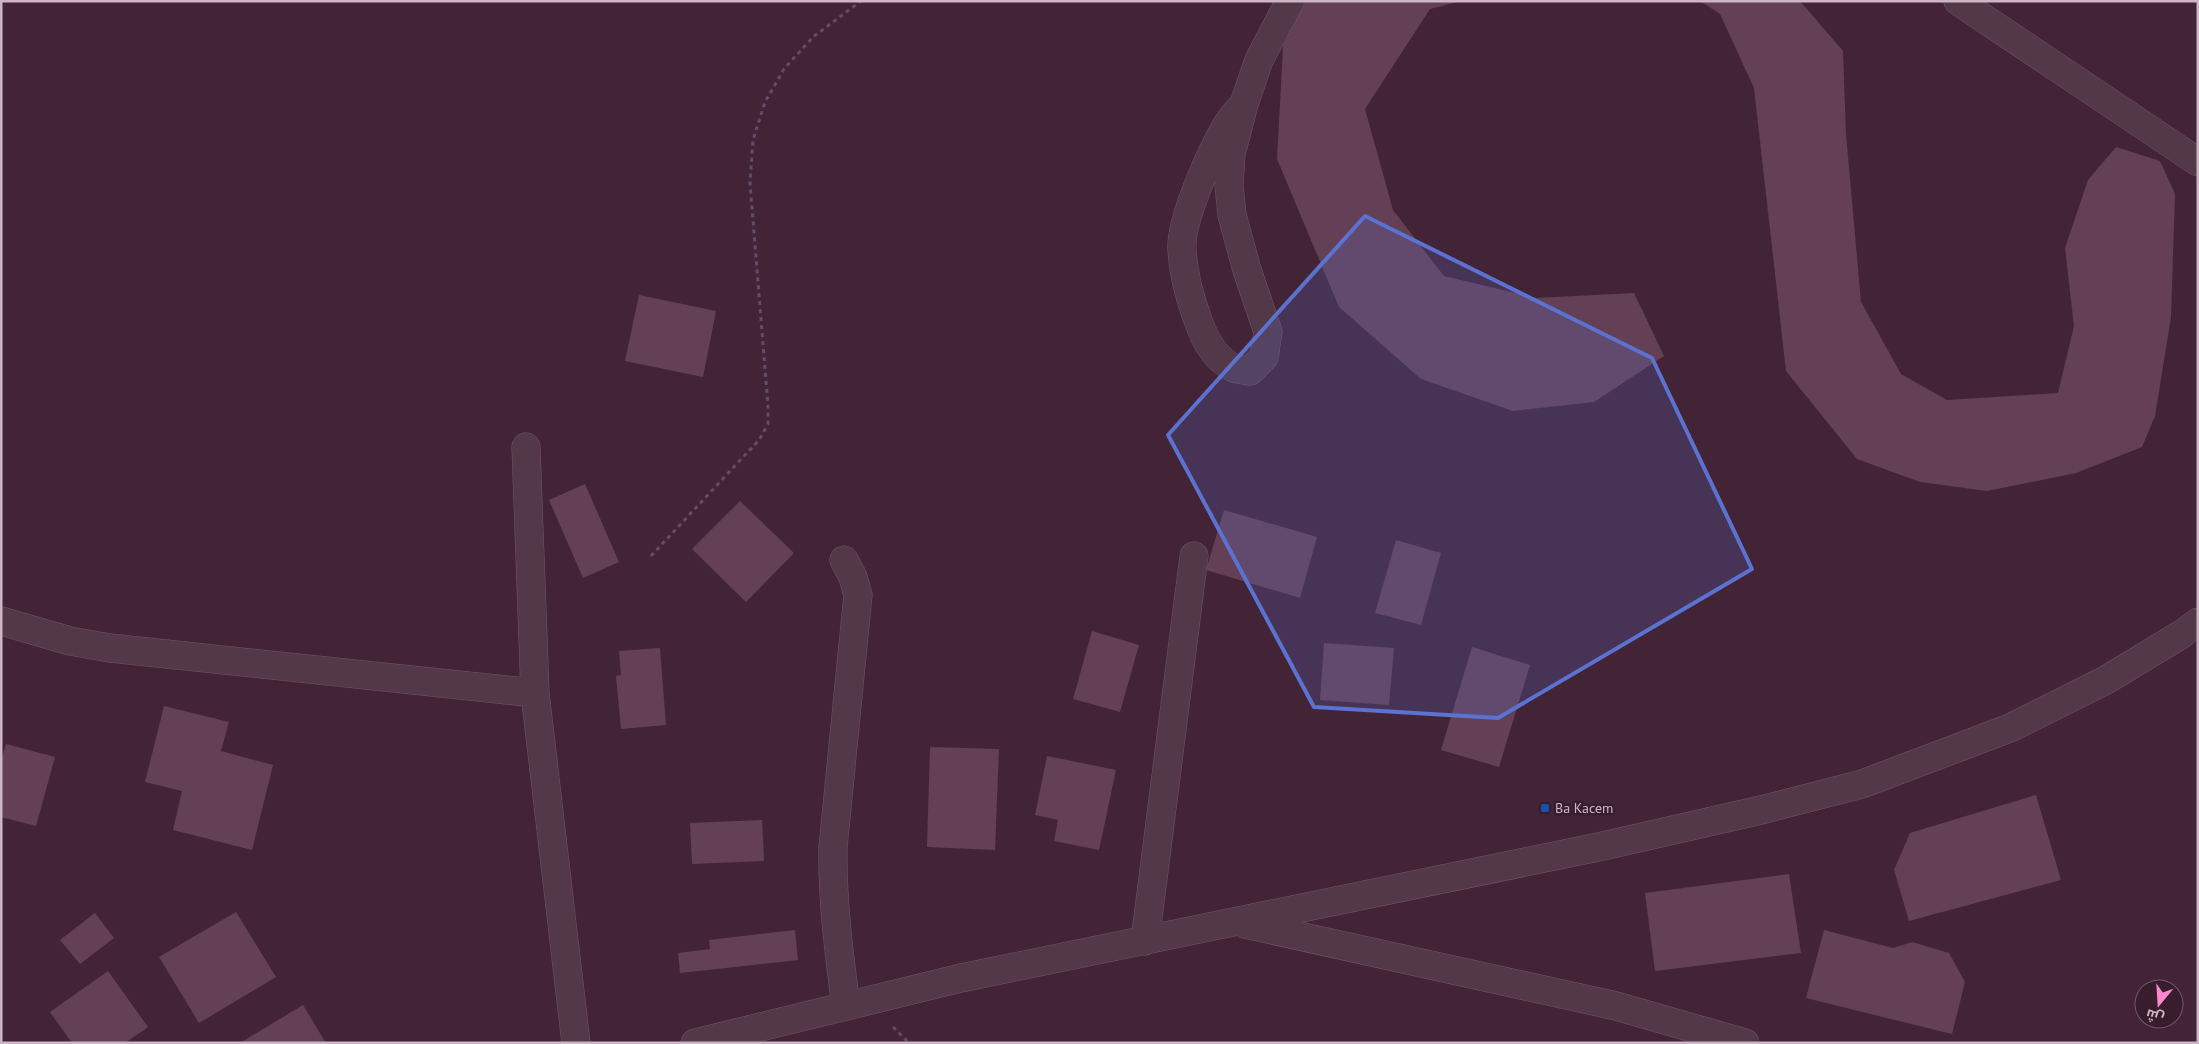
<svg xmlns="http://www.w3.org/2000/svg" width="2199" height="1044" font-family="'PT Sans',Cairo,sans-serif">
  <style>
    .building { fill: #634055 }
    .lines { fill: none; stroke-linecap: round; stroke-linejoin: round }
    .minor-casing { stroke: #705666; stroke-width: 29 }
    .path { stroke: #644b66; stroke-width: 3; stroke-dasharray: 4 4; stroke-linecap: butt }
    .minor { stroke: #533848; stroke-width: 28 }
    .marked { fill: #5b72d1; fill-opacity: 0.2; stroke: #5b72d1; stroke-width: 4; stroke-linejoin: round }
    .transit-dot { fill: #1a4fb4; stroke: #381d2d; stroke-width: 2 }
    .labels { text-anchor: middle; dominant-baseline: central; stroke-width: 5; stroke-linejoin: round; paint-order: stroke }
    .poi-label { font-size: 14px; fill: #cdb5c3; stroke: #381d2d; text-anchor: start }
  </style>
  <rect width="100%" height="100%" fill="#432437"/>
  <!-- building -->
  <path class="building" d="M1305 1H1461L1430 9 1365 109 1393 210 1444 276 1536 298 1634 293 1664 356 1594 402 1513 411 1421 379 1339 307 1277 159 1284 29Z
    M1700 1H1800L1843 51 1846 134 1861 302 1901 374 1947 400 2058 393 2074 326 2065 248 2088 180 2116 147 2160 161 2175 194 2171 317 2155 416 2142 447 2076 473 1987 491 1920 482 1857 459 1786 371 1754 88 1720 14Z
    M639 295 716 311 703 377 625 361Z
    M585 484 619 562 583 578 549 500Z
    M740 501 794 553 746 602 692 549Z
    M1224 510 1317 537 1300 598 1206 570Z
    M1396 540 1441 553 1421 625 1375 613Z
    M1092 631 1139 645 1120 712 1073 699Z
    M1324 643 1394 648 1389 705 1320 700Z
    M1472 647 1530 665 1499 767 1441 750Z
    M660 648 666 725 621 729 616 676 621 675 619 651Z
    M164 706 229 722 221 751 273 765 252 850 173 830 182 791 145 782Z
    M6 744 55 757 36 826 1 817V761Z
    M930 747 999 749 995 850 927 847Z
    M1047 756 1116 770 1099 850 1054 841 1058 820 1035 815Z
    M2036 795 2061 880 1909 921 1894 870 1910 833Z
    M762 820 764 861 692 864 690 823Z
    M1789 874 1801 953 1655 971 1645 893Z
    M236 912 276 977 199 1023 159 957Z
    M95 913 114 938 80 964 60 940Z
    M795 930 798 960 680 973 678 953 710 949 709 940Z
    M1824 930 1893 948 1912 942 1949 953 1965 982 1952 1034 1806 998Z
    M108 971 148 1027 125 1043H72L50 1012Z
    M303 1005 326 1043H240Z"/>
  <g class="lines">
    <!-- minor casing -->
    <g class="minor-casing">
      <path id="minor" d="M1958 1 2198 162
        M1244 104C1238 111 1231 117 1227 125 1212 150 1180 220 1182 249 1183 274 1190 299 1199 323 1205 340 1215 358 1232 367 1237 370 1245 370 1250 371L1264 357 1268 332 1247 270 1232 215 1229 185 1231 154 1244 104 1259 60 1290 1
        M526 447 535 693 576 1043
        M844 560 853 577 858 595 833 847C832 900 839 953 846 1006
        M1 621 70 641 110 648 535 693
        M1245 924 1616 1006 1745 1043
        M1145 941 1194 556
        M695 1043 961 978 1603 846 1761 810 1862 784 2010 728 2106 680 2182 634 2198 622"/>
    </g>
    <!-- path -->
    <path class="path" d="M651 556 759 440 768 424V406L750 183 753 140 765 102 784 69 813 37 861 1
      M893 1027 909 1043"/>
    <!-- minor -->
    <use href="#minor" class="minor"/>
  </g>
  <!-- marked area -->
  <path class="marked" d="M1365 216 1652 358 1752 569 1498 718 1314 707 1168 435Z"/>
  <!-- markers -->
  <rect class="transit-dot" x="1540" y="803" width="10" height="10" rx="2.5"/>
  <g class="labels">
    <!-- poi labels -->
    <g class="poi-label">
      <text x="1555" y="808">Ba Kacem</text>
    </g>
  </g>
  <!-- border -->
  <rect width="2199" height="1044" fill="none" stroke="#cdb5c3" stroke-width="5"/>
  <!-- north arrow -->
  <g transform="translate(2159 1004) rotate(198)"><circle r="24" fill="#381d2d" stroke="#745a69"/>
  <path d="M0-4L9 19L0 12L-9 19Z" fill="#ff88cd"/>
  <text y="-8" font-size="14" font-weight="bold" text-anchor="middle" fill="#cdb5c3">ش</text>
  </g>
</svg>
